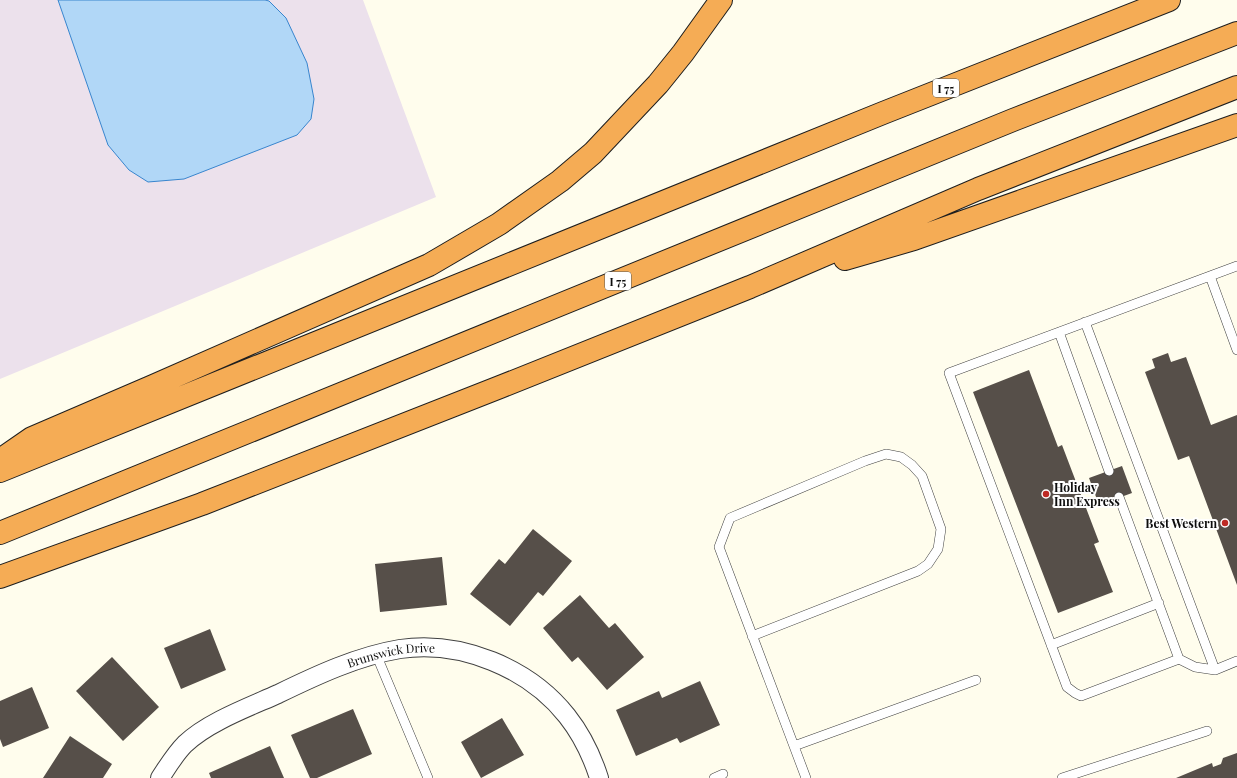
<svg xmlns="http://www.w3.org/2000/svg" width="1237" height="778" font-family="'Playfair Display',serif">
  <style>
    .industrial { fill: #ece1ec }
    .water { fill: #b1d7f7; stroke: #3885ce }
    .building { fill: #564f49 }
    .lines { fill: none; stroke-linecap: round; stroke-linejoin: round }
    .service-casing { stroke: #404040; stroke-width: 10 }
    .minor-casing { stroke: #404040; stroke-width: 20 }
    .motorway-casing { stroke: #1e1e1e; stroke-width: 24 }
    .service { stroke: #fff; stroke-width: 9 }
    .minor { stroke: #fff; stroke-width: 18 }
    .motorway { stroke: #f5ac55; stroke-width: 22 }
    .poi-dot { fill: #be2a24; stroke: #fff; stroke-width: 1.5 }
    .labels { text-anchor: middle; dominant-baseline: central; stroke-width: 4; stroke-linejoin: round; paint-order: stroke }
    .shield { fill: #fff; stroke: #565656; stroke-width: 1 }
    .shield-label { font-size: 11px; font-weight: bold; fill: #0d0d0d }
    .poi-label { font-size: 12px; font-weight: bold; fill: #0d0d0d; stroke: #fff; text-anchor: start }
    .street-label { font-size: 12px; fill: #0d0d0d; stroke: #fff }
  </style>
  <rect width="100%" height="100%" fill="#fffded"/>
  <!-- industrial -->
  <path class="industrial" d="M0 0H363L436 197 0 379Z"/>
  <!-- water -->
  <path class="water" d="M58 0H265L269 1 286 18 307 63 314 99 311 119 297 135 184 179 148 182 129 170 108 145Z"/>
  <!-- building -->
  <path class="building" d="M1168 353 1171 362 1186 357 1211 425 1237 415V585L1189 456 1178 460 1145 372 1155 368 1152 359Z
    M1029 370 1058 447 1062 445 1099 542 1094 544 1113 592 1058 613 973 392Z
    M1122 466 1132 493 1099 505 1089 478Z
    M533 529 572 561 543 596 538 592 510 626 470 594 499 559 505 564Z
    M442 557 447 605 380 612 375 564Z
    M580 595 609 628 615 623 644 657 607 690 578 657 572 662 543 628Z
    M210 629 226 670 181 689 164 648Z
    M112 657 159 707 123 741 76 691Z
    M700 681 720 725 680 743 677 738 636 756 616 710 659 691 662 698Z
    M32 687 49 728 3 747 0 739V701Z
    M353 709 372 754 317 778H310L291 735Z
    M502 718 524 755 481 778 461 742Z
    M70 736 112 764 103 778H43Z
    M270 746 284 778H211L209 773Z
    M1237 753V778H1176L1212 763 1213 767 1221 764 1223 758Z"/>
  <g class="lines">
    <!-- service casing -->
    <g class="service-casing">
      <path id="service" d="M1237 266 949 373 1067 687 1075 693 1081 696 1179 659 1195 667 1215 670 1237 661
        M1210 276 1237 350
        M1085 322 1215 670
        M1059 332 1109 471
        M1119 497 1179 659
        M752 636 918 571 928 564 938 549 941 529 922 476 912 465 901 457 886 454 865 461 730 518 719 547 806 778
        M1051 645 1159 603
        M376 654 428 778
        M794 746 976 680
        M714 778 723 774
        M1062 778 1207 731"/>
    </g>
    <!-- minor casing -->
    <g class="minor-casing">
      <g id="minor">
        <path id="s1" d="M160 778C168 766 175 754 185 744 208 722 249 707 278 694 317 675 358 656 400 649 461 640 529 668 567 716 582 735 592 756 599 778"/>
      </g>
    </g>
    <!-- motorway casing -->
    <g class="motorway-casing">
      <path id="motorway" d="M845 259 914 239 1237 125
        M0 460 32 438 153 386 429 265 499 224 560 181 593 153 658 84 683 53 721 0
        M0 471 883 113 1169 0
        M0 533 1013 120 1237 33
        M0 577 202 504 500 387 750 287 978 189 1237 87"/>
    </g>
    <!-- service -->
    <use href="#service" class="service"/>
    <!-- minor -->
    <use href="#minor" class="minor"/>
    <!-- motorway -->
    <use href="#motorway" class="motorway"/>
  </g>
  <!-- markers -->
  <g class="poi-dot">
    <circle cx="1046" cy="494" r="4"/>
    <circle cx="1225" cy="523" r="4"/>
  </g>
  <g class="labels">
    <!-- shield labels -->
    <g class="shield">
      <rect x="933" y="79" width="26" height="18" rx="3"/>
      <rect x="605" y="272" width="26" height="18" rx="3"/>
    </g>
    <g class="shield-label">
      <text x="946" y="88">I 75</text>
      <text x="618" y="281">I 75</text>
    </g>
    <!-- poi labels -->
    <g class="poi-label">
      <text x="1054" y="487">Holiday<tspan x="1054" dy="14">Inn Express</tspan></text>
      <text x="1217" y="523" text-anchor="end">Best Western</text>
    </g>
    <!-- street labels -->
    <g class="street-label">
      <text stroke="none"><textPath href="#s1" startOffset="269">Brunswick Drive</textPath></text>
    </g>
  </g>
</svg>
